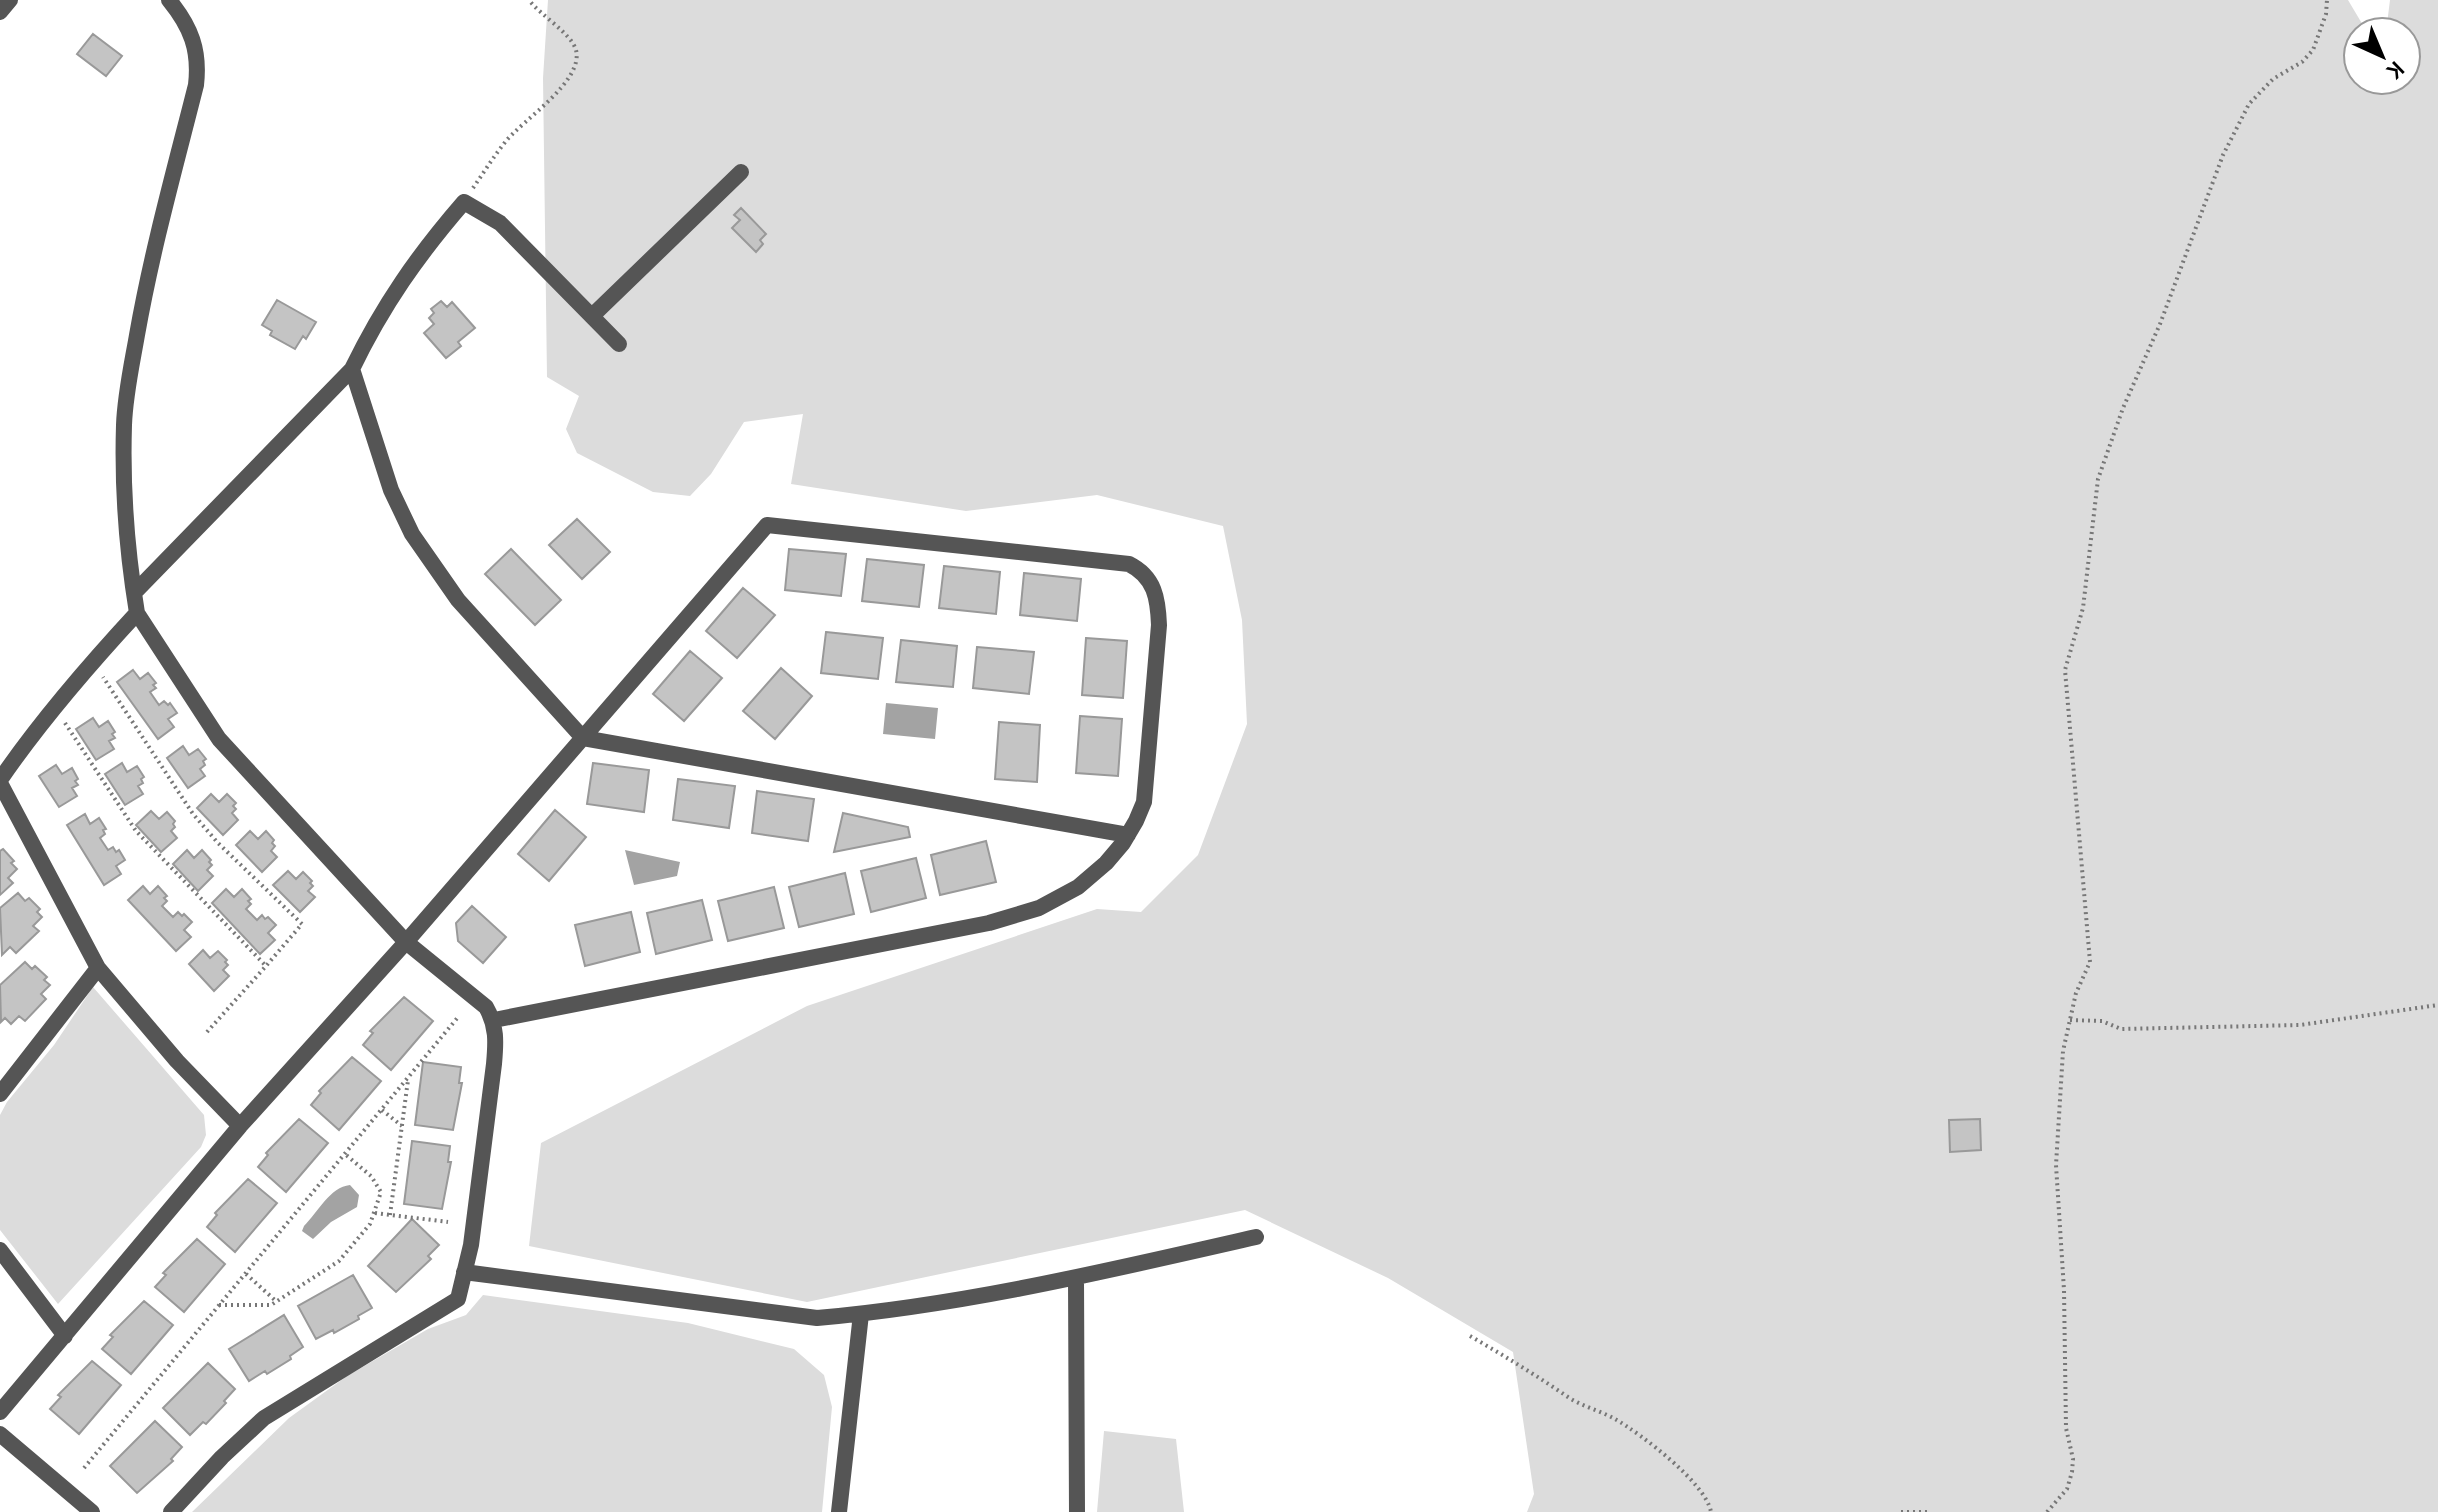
<svg xmlns="http://www.w3.org/2000/svg" width="2438" height="1512" font-family="Cabin,sans-serif">
  <style>
    .green { fill: #dcdcdc }
    .water { fill: #a3a3a3 }
    .building { fill: #c4c4c4; stroke: #999; stroke-width: 2 }
    .lines { fill: none; stroke-linecap: round; stroke-linejoin: round }
    .path { stroke: #777; stroke-width: 4; stroke-dasharray: 2 4; stroke-linecap: butt }
    .minor { stroke: #555; stroke-width: 16 }
  </style>
  <rect width="100%" height="100%" fill="#fff"/>
  <!-- green -->
  <path class="green" d="M548 0H2348L2367 32H2358V80H2406V32H2386L2390 0H2438V1512H1527L1534 1494 1513 1352 1388 1278 1245 1210 807 1302 529 1246 541 1143 807 1006 1097 909 1141 912 1198 855 1247 724 1242 620 1223 526 1097 495 966 511 791 484 803 414 744 422 711 474 690 496 653 492 577 453 566 429 579 396 547 377 543 78Z
    M93 987 204 1115 206 1135 201 1147 58 1304 0 1230V1115L7 1102 54 1045Z
    M483 1295 688 1323 794 1349 824 1375 832 1407 822 1512H192L289 1418 347 1376 428 1329 466 1315Z
    M1104 1431 1176 1439 1184 1512H1097Z"/>
  <!-- water -->
  <path class="water" d="M886 703 938 708 935 739 883 734Z
    M625 850 680 862 677 876 634 885Z
    M350 1185 359 1195 357 1207 331 1222 313 1239 302 1231 304 1226C318 1212 330 1187 350 1185Z"/>
  <!-- building -->
  <path class="building" d="M93 34 122 56 106 76 77 54Z
    M741 208 766 234 760 240 763 244 756 252 732 228 740 220 734 215Z
    M277 300 316 322 306 339 303 336 295 349 270 335 272 331 262 325Z
    M441 301 447 307 452 302 475 328 458 342 461 346 446 358 424 333 434 324 429 318 434 313 431 309Z
    M577 519 610 552 582 579 549 545Z
    M511 549 561 600 535 625 485 574Z
    M789 549 846 554 841 596 785 590Z
    M867 559 924 565 919 607 862 601Z
    M944 566 1000 572 996 614 939 608Z
    M1024 573 1081 579 1077 621 1020 615Z
    M743 588 775 615 737 658 706 631Z
    M826 632 883 638 878 679 821 673Z
    M1086 638 1127 641 1123 698 1082 695Z
    M901 640 957 646 953 687 896 682Z
    M977 647 1034 652 1029 694 973 688Z
    M690 651 722 678 684 721 653 694Z
    M781 668 812 696 775 739 743 711Z
    M133 670 140 679 148 673 156 683 153 685 156 688 150 692 159 705 164 701 168 705 170 703 177 713 168 719 174 727 158 739 117 682Z
    M1080 716 1122 719 1118 776 1076 773Z
    M93 718 99 727 108 721 115 732 112 734 115 738 109 741 114 749 96 760 76 729Z
    M999 722 1040 725 1037 782 995 779Z
    M183 746 189 755 198 749 206 759 203 761 205 765 200 769 205 776 188 788 167 758Z
    M122 763 127 772 137 766 144 777 141 779 143 783 138 786 143 794 125 805 105 774Z
    M593 763 649 770 644 812 587 804Z
    M56 765 62 774 72 768 78 779 75 781 78 785 72 788 77 796 59 807 39 776Z
    M678 779 735 786 729 828 673 820Z
    M757 791 814 799 808 841 752 833Z
    M211 794 219 802 227 794 236 803 233 806 236 809 232 813 238 820 223 835 197 808Z
    M555 810 586 837 549 881 518 854Z
    M151 811 159 819 167 812 175 821 173 824 175 827 171 831 177 838 161 852 136 825Z
    M843 813 908 827 910 837 834 852Z
    M85 814 90 824 99 818 106 829 103 830 105 834 100 838 108 850 113 847 116 852 119 850 125 860 116 866 121 874 104 885 67 825Z
    M250 831 258 839 266 831 274 840 272 843 275 846 271 851 277 857 262 872 236 845Z
    M986 841 996 882 940 895 931 855Z
    M3 849 14 861 11 863 17 869 8 878 13 883 0 895V851Z
    M187 850 194 858 202 850 211 860 209 862 212 865 207 870 213 876 198 891 173 864Z
    M916 858 926 898 871 912 861 871Z
    M288 871 296 879 303 872 312 881 310 883 313 886 308 891 315 897 300 912 273 885Z
    M845 873 854 914 799 927 789 887Z
    M143 886 150 894 158 886 167 896 164 898 167 901 162 906 173 917 178 912 182 916 184 914 192 922 184 930 191 937 176 951 128 900Z
    M774 887 784 928 728 941 718 901Z
    M226 889 234 897 242 889 251 899 248 901 251 904 246 909 257 920 262 915 265 919 268 917 276 925 268 933 275 940 260 954 212 903Z
    M18 893 25 901 29 898 40 909 37 912 42 917 33 926 39 931 16 953 10 947 2 955 0 908Z
    M702 900 712 940 656 954 647 913Z
    M472 906 506 937 483 963 458 941 456 923Z
    M631 912 640 952 585 966 575 925Z
    M203 950 210 958 218 951 227 960 225 962 228 965 223 970 229 976 214 991 189 964Z
    M25 962 32 969 35 966 47 977 44 980 50 985 41 994 46 999 25 1021 19 1016 11 1024 5 1018 1 1022 0 985Z
    M404 997 433 1021 391 1070 363 1045 373 1033 370 1031Z
    M352 1057 381 1081 339 1130 311 1105 321 1093 319 1091Z
    M423 1062 461 1067 459 1083H462L453 1130 415 1125Z
    M299 1119 328 1143 286 1192 258 1167 268 1155 266 1153Z
    M1980 1119 1981 1150 1950 1152 1949 1120Z
    M412 1141 450 1146 448 1162H451L442 1209 404 1204Z
    M248 1179 277 1203 235 1252 207 1227 217 1215 215 1213Z
    M412 1219 439 1245 428 1256 431 1259 396 1292 368 1266Z
    M197 1239 225 1264 184 1312 155 1287 166 1275 163 1273Z
    M353 1275 372 1308 358 1316 359 1319 334 1333 333 1330 316 1339 298 1306Z
    M144 1301 173 1325 131 1374 102 1349 113 1337 110 1335Z
    M284 1315 303 1347 290 1356 291 1359 267 1374 265 1371 249 1381 229 1349Z
    M92 1361 121 1385 79 1434 50 1409 61 1397 58 1395Z
    M208 1363 235 1389 224 1401 226 1403 206 1424 203 1422 190 1435 163 1408Z
    M155 1421 182 1447 171 1459 173 1461 137 1493 110 1466Z"/>
  <g class="lines">
    <!-- path -->
    <path class="path" d="M473 188C484 172 494 156 506 141 523 120 584 81 576 50 571 33 540 15 529 0
      M65 723 136 831 266 966 302 924 218 843 193 814 103 677
      M2070 1020 2102 1021 2121 1029 2300 1025 2438 1005
      M207 1032 266 966
      M382 1110 402 1126
      M375 1213 448 1222
      M390 1215 408 1080
      M246 1274 277 1302
      M219 1305H271L339 1261 370 1224 381 1192 371 1176 345 1154
      M1470 1336C1503 1355 1534 1374 1565 1395 1580 1406 1599 1410 1615 1419 1641 1434 1706 1483 1711 1512
      M84 1468 459 1016
      M1901 1512H1930
      M2047 1512 2067 1489 2072 1472 2073 1459 2066 1428 2064 1290 2056 1165 2063 1051 2076 993 2090 962 2065 670 2083 608 2098 479 2123 408 2160 324 2223 155 2249 104 2273 79 2302 62 2313 50 2326 14 2327 0"/>
    <!-- minor -->
    <path class="minor" d="M0 12 10 0
      M592 316 741 172
      M352 369C383 305 418 255 464 202L500 223 619 344
      M134 593 352 369 391 490 412 534 458 600 583 738 1128 835
      M137 613 219 739 406 942 767 525 1129 564C1155 577 1158 599 1159 625L1144 802 1136 821 1123 843 1106 863 1078 887 1039 908 989 923 494 1020
      M0 780C41 720 88 666 137 613 127 552 122 488 124 425 125 395 132 364 137 335 152 250 175 168 196 85 200 50 191 27 169 0
      M0 783 98 968 177 1061 240 1126 406 942 486 1007C497 1026 496 1042 494 1064L471 1245 458 1299 264 1418 222 1457 171 1512
      M0 1094 98 968
      M0 1250 65 1336
      M464 1272 817 1318C965 1305 1111 1270 1256 1237
      M1076 1278 1077 1512
      M0 1412 240 1126
      M0 1434 92 1512
      M839 1512 861 1314"/>
  </g>
  <!-- north arrow -->
  <g transform="translate(2382 56) rotate(136)"><circle r="38" fill="#ffffff" stroke="#999999" stroke-width="2"/>
  <path d="M0-6L14 30L0 20L-14 30Z" fill="#000000"/>
  <text y="-12" font-size="22" font-weight="bold" text-anchor="middle" fill="#000000">K</text>
  </g>
</svg>
